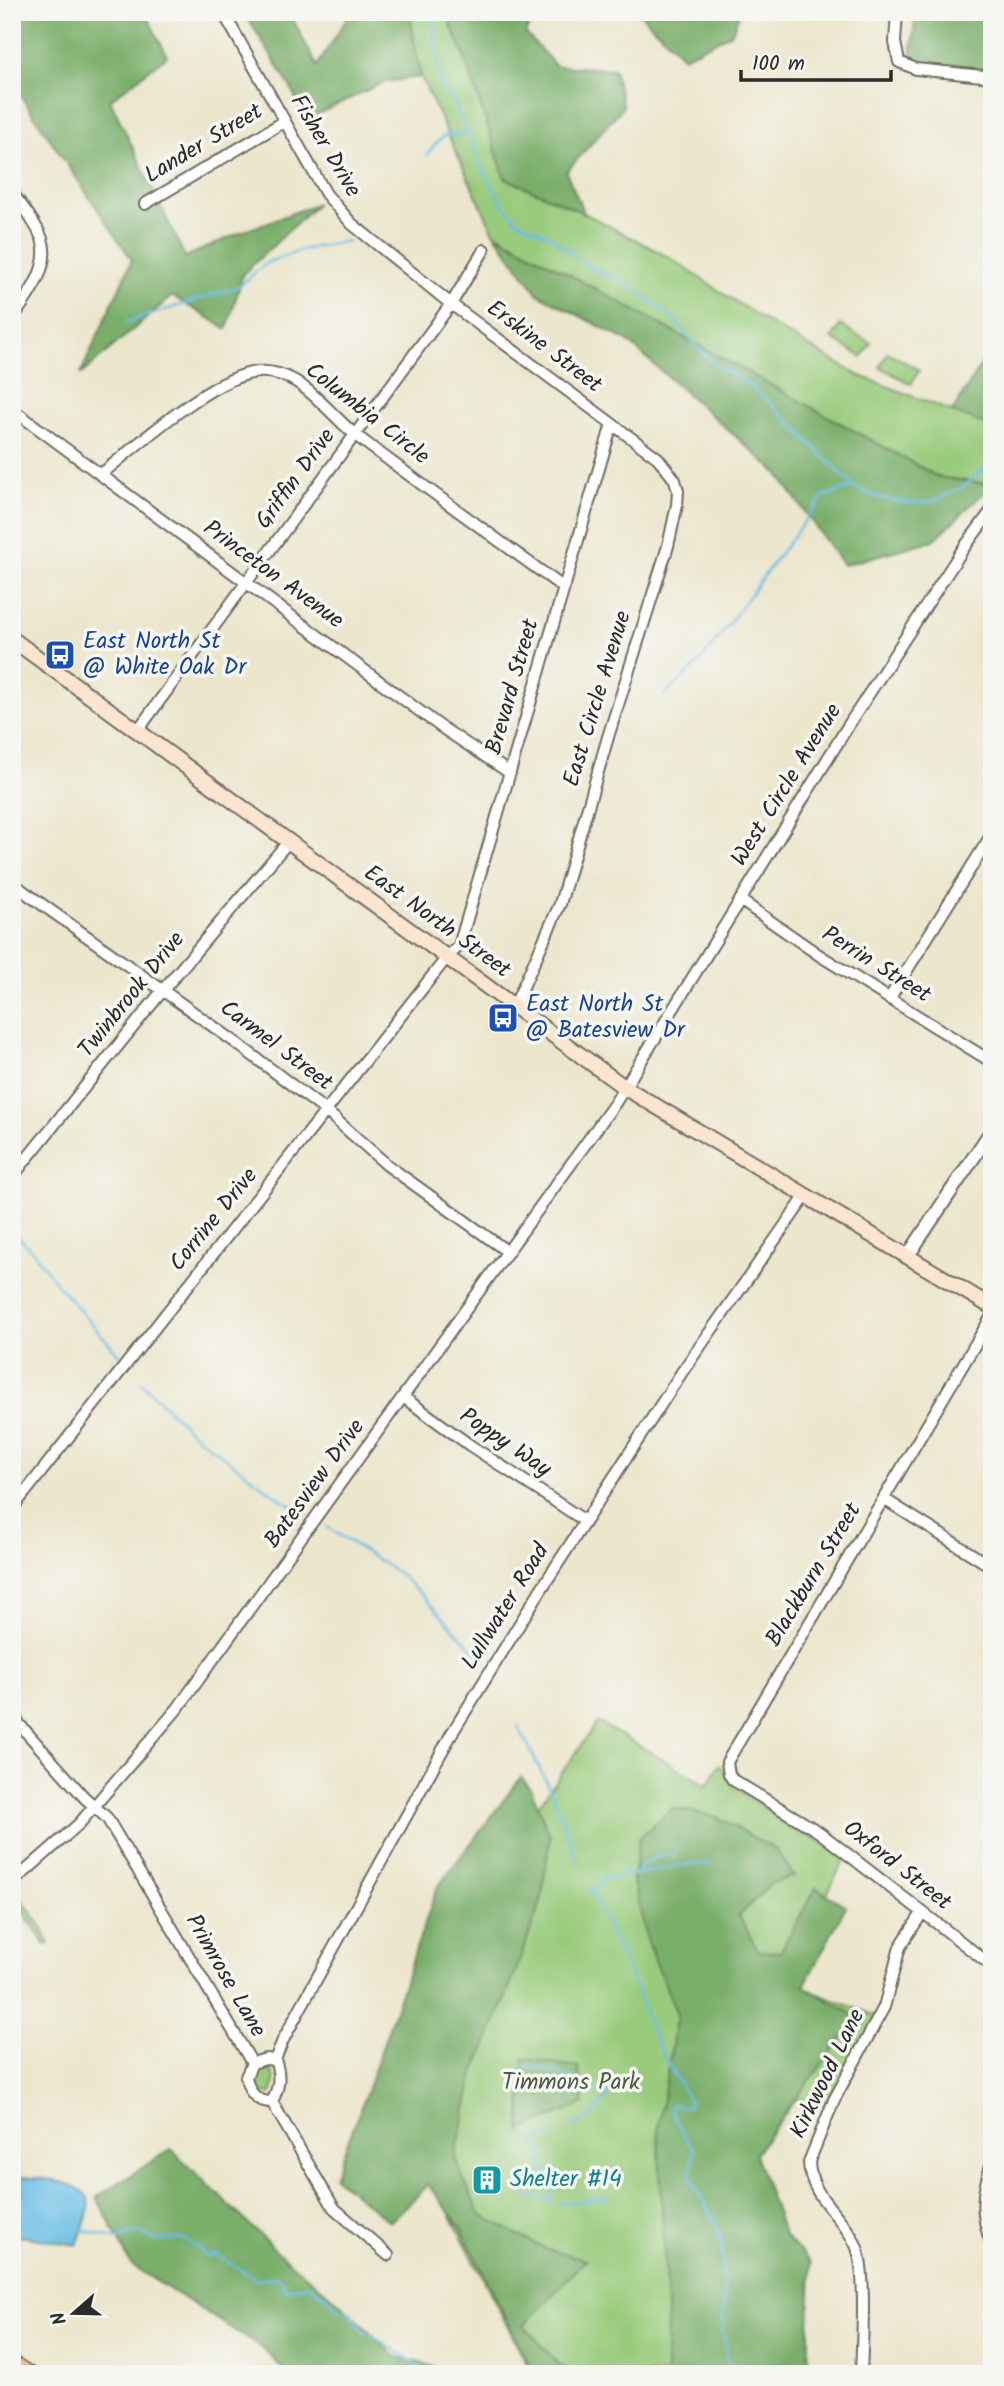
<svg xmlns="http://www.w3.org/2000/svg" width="1004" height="2386" font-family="Kalam,sans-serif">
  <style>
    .green { fill: #99cb7b; stroke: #627b53; stroke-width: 2 }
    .forest { fill: #7aaf6b; stroke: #526d4b; stroke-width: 2 }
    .water { fill: #68bee5; stroke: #4a7488; stroke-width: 2 }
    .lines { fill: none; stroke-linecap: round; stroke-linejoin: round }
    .stream { stroke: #68bee5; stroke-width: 2.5 }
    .minor-casing { stroke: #6e6c63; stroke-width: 14 }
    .tertiary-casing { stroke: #6e6c63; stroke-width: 16 }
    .secondary-casing { stroke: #6e6c63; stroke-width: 18 }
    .primary-casing { stroke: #6e6c63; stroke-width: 19 }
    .minor { stroke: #fff; stroke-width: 10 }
    .tertiary { stroke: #fff; stroke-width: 12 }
    .secondary { stroke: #fce5cf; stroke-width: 14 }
    .primary { stroke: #f7be88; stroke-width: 16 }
    .labels { text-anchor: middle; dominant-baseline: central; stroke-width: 7; stroke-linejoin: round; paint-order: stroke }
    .street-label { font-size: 23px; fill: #2b2b2b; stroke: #f6f6f2 }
    .transit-label { font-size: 23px; fill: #164399; stroke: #f6f6f2; text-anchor: start }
    .park-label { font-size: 23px; fill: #4c5b43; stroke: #f6f6f2 }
    .culture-label { font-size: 23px; fill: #0d838f; stroke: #f6f6f2; text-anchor: start }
  </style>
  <rect width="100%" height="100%" fill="#f6f6f2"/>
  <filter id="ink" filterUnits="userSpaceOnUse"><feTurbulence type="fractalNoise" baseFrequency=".0143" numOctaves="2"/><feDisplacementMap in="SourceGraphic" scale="14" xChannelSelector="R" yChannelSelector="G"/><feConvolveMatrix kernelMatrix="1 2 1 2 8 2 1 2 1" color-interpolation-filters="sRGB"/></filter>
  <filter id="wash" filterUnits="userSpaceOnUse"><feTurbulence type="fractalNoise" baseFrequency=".00686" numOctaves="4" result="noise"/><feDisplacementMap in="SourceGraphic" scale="28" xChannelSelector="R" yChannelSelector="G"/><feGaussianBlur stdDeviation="1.57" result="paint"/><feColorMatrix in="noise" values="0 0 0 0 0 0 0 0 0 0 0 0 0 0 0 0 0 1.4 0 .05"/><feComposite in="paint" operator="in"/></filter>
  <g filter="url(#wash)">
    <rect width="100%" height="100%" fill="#ebe6cc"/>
    <!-- green -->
    <path class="green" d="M409 12H445L463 52 505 178 584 213 667 256 765 321 858 375 992 427V484L938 477 494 233 421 77Z
      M840 325 871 343 862 357 832 339Z
      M888 352 919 370 911 384 880 367Z
      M598 1722 707 1785 719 1765C727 1770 729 1781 735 1788L845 1858 824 1900 798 1986 878 2017 827 2106 741 2089 776 2374H532L426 2167 526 1823Z
      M21 1898 41 1926 49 1943 46 1945 17 1902V1899Z
      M264 2066 269 2067C275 2076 276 2083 271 2093L258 2094 250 2078 257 2068Z"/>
    <!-- forest -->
    <path class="forest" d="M12 12H145L167 56 110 100 185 257 242 232 317 204 243 274 227 329 172 296 80 375 132 260 12 83Z
      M244 12H289L317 66 351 12H409L421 77 384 82 306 120 290 86Z
      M445 12H538L525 33 556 66 614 69 623 107 566 172 584 213 505 178 463 52Z
      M638 12H740L732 33 684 57Z
      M916 12H992V69L910 66Z
      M494 233 938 477 992 485 934 540 843 565 777 473 626 340 538 294Z
      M992 347V427L952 412Z
      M521 1777 531 1789 550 1836 541 1902 503 2005 474 2073 455 2159 479 2214 545 2249 586 2259 524 2325 557 2363 576 2374H534L460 2226 428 2185 390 2222 334 2177 364 2100 437 1888Z
      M672 1808 717 1817 776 1850 794 1876 770 1884 739 1916 758 1951 780 1952 816 1888 846 1906 804 1986 857 2017 755 2154 784 2235 811 2263 808 2374H666L667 2308 658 2129 677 2014 648 1943 633 1881 639 1838Z
      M524 2059 578 2067 584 2103 520 2131Z
      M171 2149 281 2255 343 2306 395 2356 459 2374H288L262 2348 131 2265 97 2197Z"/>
    <!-- water -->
    <path class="water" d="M21 2177C37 2178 96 2181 89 2209 86 2221 81 2234 77 2245L12 2235V2178Z"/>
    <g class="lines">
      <!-- stream -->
      <path class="stream" d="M431 12 441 87 454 102 482 167 502 203 518 221 550 236 589 267 631 286 673 319 702 352 719 368 738 377 766 399 854 487 876 497 906 503 933 502 966 485 992 462
        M427 155C441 136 443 133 468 134
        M127 322 238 287 268 262 306 249 348 241
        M664 695 694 668 712 647 779 555 824 496 854 487
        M12 1230 36 1255 55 1282 121 1357
        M141 1382 191 1432 282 1500 307 1513
        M327 1527 398 1573 423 1596 484 1661
        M518 1726 553 1795 577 1860
        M638 1875 640 1867C654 1860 658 1852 676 1856
        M589 1888 640 1996C649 2034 670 2067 689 2101L690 2104 685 2108 672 2105 670 2109 684 2136 694 2150 690 2174 691 2180 712 2216 721 2240 725 2294 722 2328 730 2374
        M591 1891 598 1888 605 1878H618L620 1873H626L628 1876 683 1865 710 1864
        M522 2065 553 2071 609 2095
        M573 2127 592 2116 609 2095
        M553 2195 535 2141 539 2138 555 2133
        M526 2196 552 2200
        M561 2203 608 2198
        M83 2230 118 2239 133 2233H140L157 2241 183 2239 196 2246 206 2257 216 2255 258 2280 276 2277 283 2282V2288L286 2289 309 2285 331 2300 336 2309 349 2311 363 2330 406 2357 428 2374"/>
    </g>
  </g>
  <g filter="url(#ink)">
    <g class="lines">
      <!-- minor casing -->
      <g class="minor-casing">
        <path id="minor" d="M223 12 326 194 352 224 451 304 658 458 675 480 678 491 677 505 668 546 608 737 560 904 514 1007
          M897 12 895 42 899 62 916 69 992 77
          M12 192C22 207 36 222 42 239 52 266 27 298 12 319
          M145 204 285 121
          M12 409 441 727 510 773
          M100 475C137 446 213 375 259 372 271 371 284 375 295 381 319 396 336 420 358 437 426 488 495 538 564 588
          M138 730 451 304 484 250
          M12 883 235 1042 326 1111 387 1165 508 1252
          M740 900 819 955 992 1062
          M12 901 21 889
          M889 999 992 834
          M12 1177 163 990 288 842
          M992 1316 727 1762 729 1774 733 1780 819 1832 992 1966
          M403 1397 471 1446 585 1521
          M884 1499 992 1567
          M12 1509 448 956 459 946 612 424
          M12 1716 84 1797 107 1818 252 2063 246 2077C249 2092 256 2102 272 2102L334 2208 388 2255
          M12 1883 79 1824 178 1708 615 1103 848 726 963 549 992 510
          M252 2063 266 2059 275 2060 283 2040 452 1733 540 1591 682 1372 805 1197
          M272 2102C279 2087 281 2076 275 2060
          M992 2162C981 2196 980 2213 992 2246
          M861 2374C862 2344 867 2270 856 2245 843 2215 810 2198 809 2162L834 2100 884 2007 900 1947 922 1913"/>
      </g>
      <!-- tertiary casing -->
      <g class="tertiary-casing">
        <path id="tertiary" d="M907 1257 992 1130"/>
      </g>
      <!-- secondary casing -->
      <g class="secondary-casing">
        <path id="secondary" d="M12 639 624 1087 992 1307"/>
      </g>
      <!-- primary casing -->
      <g class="primary-casing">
        <path id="primary" d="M12 2364 28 2374"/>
      </g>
      <!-- minor -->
      <use href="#minor" class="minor"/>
      <!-- tertiary -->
      <use href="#tertiary" class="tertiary"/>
      <!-- secondary -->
      <use href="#secondary" class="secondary"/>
      <!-- primary -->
      <use href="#primary" class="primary"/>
    </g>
  </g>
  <!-- icons -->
  <defs>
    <g id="bus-square" transform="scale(1.575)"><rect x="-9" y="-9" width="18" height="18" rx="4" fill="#1a4fb4" stroke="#f6f6f2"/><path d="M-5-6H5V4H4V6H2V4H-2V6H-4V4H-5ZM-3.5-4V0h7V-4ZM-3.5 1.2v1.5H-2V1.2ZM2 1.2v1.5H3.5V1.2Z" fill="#fff"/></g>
    <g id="building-square" transform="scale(1.575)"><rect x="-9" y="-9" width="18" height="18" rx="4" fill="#0f9aa8" stroke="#f6f6f2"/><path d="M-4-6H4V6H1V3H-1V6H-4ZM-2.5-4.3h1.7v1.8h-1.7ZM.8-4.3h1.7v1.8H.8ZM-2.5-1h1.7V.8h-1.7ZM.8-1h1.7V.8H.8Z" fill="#fff"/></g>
  </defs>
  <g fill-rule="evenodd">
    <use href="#bus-square" x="60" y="655"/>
    <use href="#bus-square" x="503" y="1018"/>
    <use href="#building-square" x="487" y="2180"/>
  </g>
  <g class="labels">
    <!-- street labels -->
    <g class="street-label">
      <text transform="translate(204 144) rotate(-31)">Lander Street</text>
      <text transform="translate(325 146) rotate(59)">Fisher Drive</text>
      <text transform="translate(544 347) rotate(37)">Erskine Street</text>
      <text transform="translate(367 414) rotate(38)">Columbia Circle</text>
      <text transform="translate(296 479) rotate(-54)">Griffin Drive</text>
      <text transform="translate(273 575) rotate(36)">Princeton Avenue</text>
      <text transform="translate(513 687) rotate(-74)">Brevard Street</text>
      <text transform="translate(598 699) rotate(-73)">East Circle Avenue</text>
      <text transform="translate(787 785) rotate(-58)">West Circle Avenue</text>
      <text transform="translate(437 922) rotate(36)">East North Street</text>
      <text transform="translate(876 965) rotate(32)">Perrin Street</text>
      <text transform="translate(132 995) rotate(-51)">Twinbrook Drive</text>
      <text transform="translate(276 1046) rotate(37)">Carmel Street</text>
      <text transform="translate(214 1220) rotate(-51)">Corrine Drive</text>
      <text transform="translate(505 1443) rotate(34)">Poppy Way</text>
      <text transform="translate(315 1484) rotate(-54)">Batesview Drive</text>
      <text transform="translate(814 1575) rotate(-59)">Blackburn Street</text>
      <text transform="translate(506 1607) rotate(-58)">Lullwater Road</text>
      <text transform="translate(897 1866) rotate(38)">Oxford Street</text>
      <text transform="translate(225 1976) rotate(60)">Primrose Lane</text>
      <text transform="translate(828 2074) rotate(-64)">Kirkwood Lane</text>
    </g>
    <!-- transit labels -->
    <g class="transit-label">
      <text x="83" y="642">East North St<tspan x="83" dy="26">@ White Oak Dr</tspan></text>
      <text x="526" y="1005">East North St<tspan x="526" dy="26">@ Batesview Dr</tspan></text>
    </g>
    <!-- park labels -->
    <g class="park-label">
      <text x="571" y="2083">Timmons Park</text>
    </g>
    <!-- culture labels -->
    <g class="culture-label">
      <text x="510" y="2180">Shelter #14</text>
    </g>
  </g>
  <!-- margin -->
  <rect width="1004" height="2386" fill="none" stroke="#f6f6f2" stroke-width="42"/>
  <!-- north arrow -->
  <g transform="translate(74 2313) rotate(250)" stroke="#f6f6f2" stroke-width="5" paint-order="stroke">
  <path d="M0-5L12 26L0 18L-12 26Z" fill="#2b2b2b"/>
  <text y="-10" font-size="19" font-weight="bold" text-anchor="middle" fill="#2b2b2b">N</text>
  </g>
  <!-- scale -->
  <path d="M741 70v10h150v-10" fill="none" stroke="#2b2b2b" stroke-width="3.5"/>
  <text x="752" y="70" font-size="21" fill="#2b2b2b" stroke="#f6f6f2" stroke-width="5" paint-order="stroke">100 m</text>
</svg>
